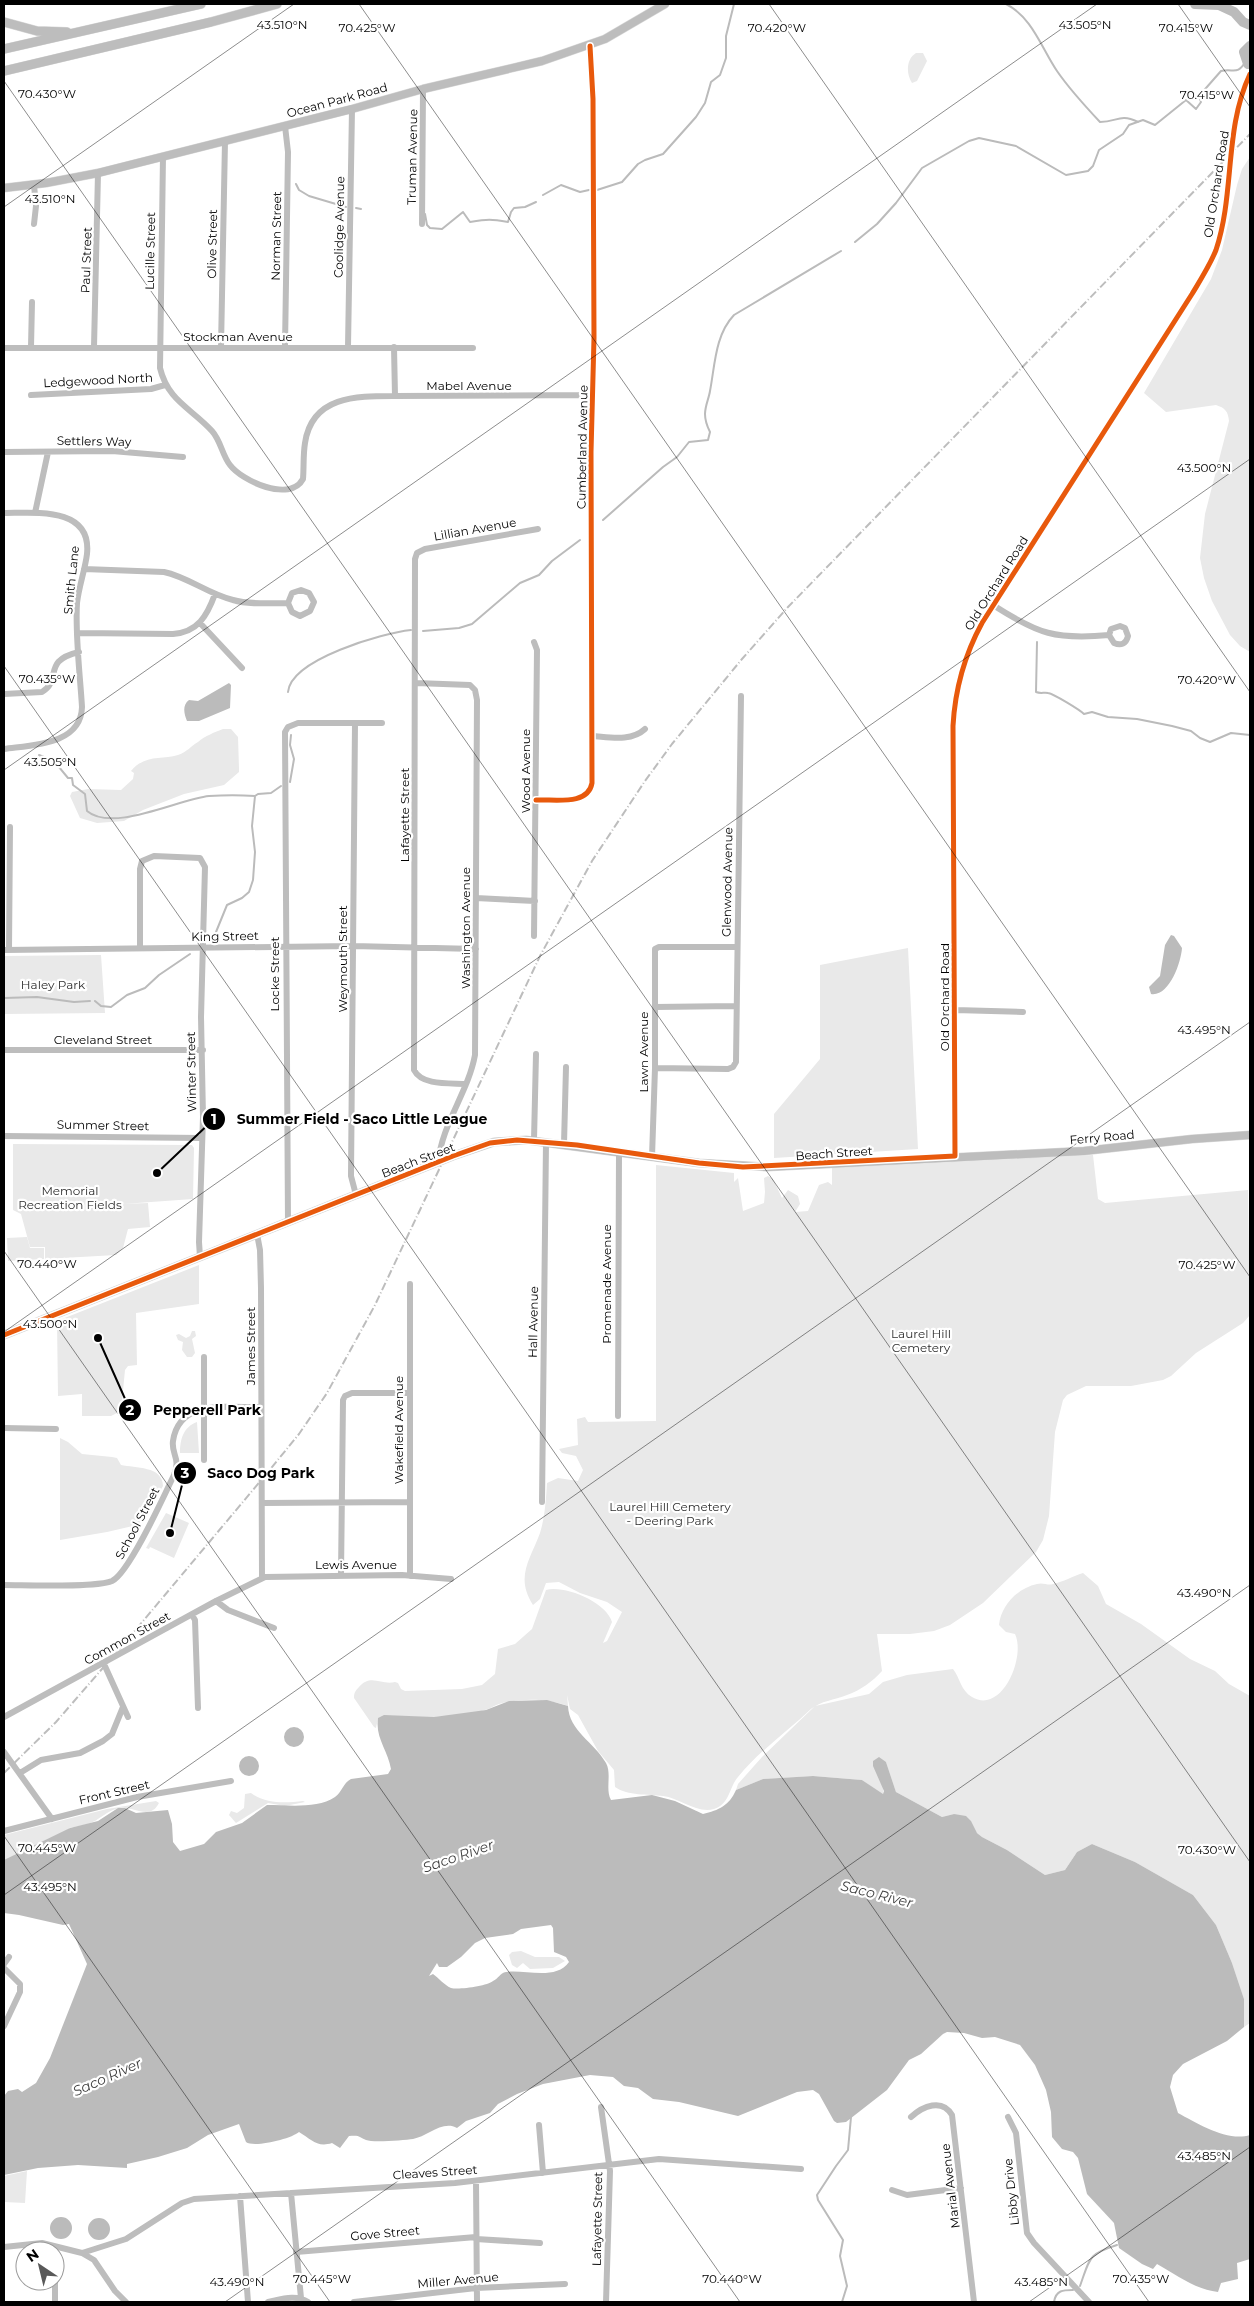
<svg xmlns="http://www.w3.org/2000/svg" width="1254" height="2306" font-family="Montserrat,sans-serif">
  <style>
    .green { fill: #e9e9e9 }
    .water { fill: #bbb; fill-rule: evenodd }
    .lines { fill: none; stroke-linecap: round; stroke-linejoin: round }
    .stream { stroke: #bbb; stroke-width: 2 }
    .river { stroke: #bbb; stroke-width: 10 }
    .major-casing { stroke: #dbdbdb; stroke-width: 9 }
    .highway-casing { stroke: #dbdbdb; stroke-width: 10 }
    .minor { stroke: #bdbdbd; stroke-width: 6 }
    .major { stroke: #bdbdbd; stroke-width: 8 }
    .highway { stroke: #bdbdbd; stroke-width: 9 }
    .rail { stroke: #bdbdbd; stroke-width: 2; stroke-dasharray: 8 2.5 1 2.5; stroke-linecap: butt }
    .cycleway-casing { stroke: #fff; stroke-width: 8 }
    .cycleway { stroke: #e8590c; stroke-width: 5 }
    .ticks { fill: none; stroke: #000; stroke-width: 1; stroke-opacity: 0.45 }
    .labels { text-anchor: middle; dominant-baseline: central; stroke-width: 4.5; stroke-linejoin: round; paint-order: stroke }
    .street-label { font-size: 12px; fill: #000; stroke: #fff }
    .park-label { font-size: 12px; fill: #2e2e2e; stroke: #fff }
    .water-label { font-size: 14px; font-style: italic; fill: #3f3f3f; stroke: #fff }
    .ticks-label { font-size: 12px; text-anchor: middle; fill: #000; stroke: #fff; stroke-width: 4.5; stroke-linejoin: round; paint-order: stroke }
    .leader { fill: none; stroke: #000; stroke-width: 2 }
    .callout-dot { fill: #000; stroke: #fff; stroke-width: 2 }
    .mark-label { font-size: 15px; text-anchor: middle; font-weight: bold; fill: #fff }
    .callout-label { font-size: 14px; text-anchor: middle; font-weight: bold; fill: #000; stroke: #fff; stroke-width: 4.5; stroke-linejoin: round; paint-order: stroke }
  </style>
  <rect width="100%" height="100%" fill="#fff"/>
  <!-- green -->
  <path class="green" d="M916 53H923L927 61 917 81 912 83C906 74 906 59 916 53Z
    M1250 157V652L1240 646 1230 635 1212 601 1204 578 1200 558 1205 514 1229 421C1228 411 1225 408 1216 405L1166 412 1144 393 1211 279 1222 250 1237 185 1242 169Z
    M223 729H231L238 737 239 768V772L224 785 184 794 143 810 124 821 97 823 80 818 70 796 72 792 88 789 121 790 133 779 134 773 131 771C145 754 162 760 178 755 187 752 191 746 198 742 205 736 215 732 223 729Z
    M908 948 918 1149 774 1158V1114L820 1059V965Z
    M101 955 105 1013 4 1014V956Z
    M13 1144 192 1145 194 1148 193 1199 123 1204 148 1203 150 1227 128 1229 123 1248 116 1255 45 1259V1247H30L21 1214 13 1210Z
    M1093 1155 1098 1199 1105 1203 1248 1190 1250 1315 1243 1323 1196 1353 1171 1376 1163 1380 1131 1386H1086L1067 1395 1063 1400 1055 1432 1049 1516 1043 1540 1036 1552 983 1603 950 1625 934 1631 910 1634H877L882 1671C872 1682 861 1690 847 1695 834 1700 821 1701 811 1709 787 1732 759 1751 738 1777 729 1787 730 1804 714 1809 697 1814 680 1798 663 1796 648 1794 628 1796 615 1787L614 1770 598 1751 578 1715 570 1709 567 1695 568 1706C547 1698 521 1698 499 1704 495 1705 490 1709 485 1710 470 1715 452 1716 435 1717 415 1718 400 1714 378 1718L376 1728 374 1727 354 1698C354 1693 355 1691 359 1687 371 1673 382 1686 395 1682L398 1683 401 1689 405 1691 462 1689 482 1685 495 1674 498 1649 515 1644 532 1629 546 1590C565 1585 606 1602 612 1622L603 1643 607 1641 622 1612 607 1602 580 1593 559 1582 546 1583 540 1599 533 1605C515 1577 530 1560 540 1533 545 1517 546 1499 547 1483L558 1478 578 1481 583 1470 576 1456 562 1453 559 1449 578 1445 577 1419 585 1417 588 1422 656 1421V1165L734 1173V1182L738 1178 743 1211 764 1203 765 1192 764 1178 768 1176 773 1179 782 1198 788 1190 798 1196 800 1204 795 1212 808 1211 819 1185 828 1182 832 1185V1168Z
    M27 1237 30 1248H44V1259L8 1261 7 1238Z
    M199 1265V1304L136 1313 137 1365 128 1366 125 1370 121 1411 111 1416H82V1394L58 1396 57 1321Z
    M195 1331 196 1336 192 1339 195 1353 192 1357H187L182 1350 183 1342 178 1340 176 1335 179 1334 186 1338 190 1336 192 1331Z
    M197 1422 199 1453H180C180 1440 183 1427 197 1422Z
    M60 1438 68 1442 82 1454 112 1457 117 1458 121 1465C135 1468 163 1466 163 1486L142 1521 137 1525 107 1532 60 1540Z
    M166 1513 189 1523 174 1558 150 1547 149 1549 146 1548Z
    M1083 1573 1098 1586 1106 1604 1141 1624 1190 1659 1215 1671 1229 1684 1250 1696V2023L1244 2027V1999L1232 1963 1216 1925 1193 1895 1135 1862 1092 1844 1077 1852 1065 1870 1045 1875 1007 1850 982 1837 954 1814 942 1817 896 1792 886 1762 883 1795 862 1780 813 1776 763 1779 736 1790 738 1784 762 1757 815 1706 869 1694 883 1682 907 1675 953 1669C960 1678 961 1691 972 1697 1002 1715 1026 1657 1015 1634L1006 1632 999 1625C1001 1605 1018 1588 1037 1584 1043 1582 1048 1586 1053 1584 1063 1582 1073 1576 1083 1573Z
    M251 1793C266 1804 285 1803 303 1801L305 1802 285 1806 268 1803 236 1823 229 1815 231 1811 237 1813 244 1808 245 1794Z
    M156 1801 159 1803C150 1821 133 1806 120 1808 111 1809 103 1816 95 1821 87 1825 78 1826 69 1828V1831L48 1839 4 1862V1835L107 1809Z
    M521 1951 535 1957H559L565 1961 553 1968 530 1969 523 1963 517 1968 512 1965 509 1955 512 1952Z
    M27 2171 25 2203 4 2202V2176Z"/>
  <!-- water -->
  <path class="water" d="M229 683 231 685 230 708 199 721H187C184 714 182 705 189 700L198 701Z
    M1171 935 1174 936 1182 948C1181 963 1169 997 1151 994L1149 987 1160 976 1165 945Z
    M547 1700 568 1706C569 1731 594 1742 606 1763 612 1774 605 1789 611 1800L652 1795 675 1801 703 1814C719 1810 729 1806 736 1790L763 1779 813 1776 862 1780 883 1794 884 1791 873 1766V1761L879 1757 886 1762 896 1792 942 1817 954 1814 966 1816 971 1821 977 1833 982 1837 1007 1850 1045 1875 1065 1870 1077 1852 1092 1844 1135 1862 1193 1895 1216 1925 1232 1963 1244 1999V2027L1227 2041 1183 2064 1173 2075 1170 2087 1178 2113C1198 2124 1228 2142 1250 2135V2259L1237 2263 1238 2279 1221 2283 1218 2292C1194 2289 1177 2275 1157 2264L1153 2269 1142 2264 1119 2248 1114 2223 1087 2194 1078 2158 1073 2152 1062 2149 1052 2137 1051 2112 1046 2090 1035 2065 1020 2045 995 2037 982 2038 964 2033 947 2032 943 2034 921 2054 909 2060 887 2090 846 2122 837 2123 834 2121 819 2094 813 2090 797 2092 738 2116 679 2102 653 2099 638 2088 624 2086 613 2077 590 2075 543 2084 517 2094 498 2104 490 2113 466 2121 457 2128C442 2120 427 2137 413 2139 405 2140 373 2143 366 2140 358 2137 361 2135 349 2136L340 2148 332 2143C317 2148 311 2139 299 2132 291 2139 254 2148 246 2142L239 2124 208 2135 187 2148 158 2157 127 2164V2168L78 2165 38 2168 4 2175V2096L8 2091 18 2089 22 2092 36 2083 50 2058 87 1964 69 1924 63 1925 19 1915 4 1913V1860L70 1828 98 1821 118 1808H125L136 1813 168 1810 172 1824 173 1842 180 1851 204 1844 216 1832 242 1823 267 1805C288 1805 317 1809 335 1797 342 1792 343 1783 351 1779L388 1774 391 1769C388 1750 375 1738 378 1718L384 1715 434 1717 486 1710 509 1701ZM551 1925 553 1928 554 1952 566 1957 569 1962C556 1981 524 1969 506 1972 500 1973 498 1979 493 1981 487 1986 459 1990 451 1988 444 1985 439 1978 433 1974L429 1976 437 1963 439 1967H447L461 1957 475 1943 485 1938 513 1934 521 1929Z
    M284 1737a10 10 0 1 1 20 0a10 10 0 1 1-20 0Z
    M239 1766a10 10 0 1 1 20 0a10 10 0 1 1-20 0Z
    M50 2228a11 11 0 1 1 22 0a11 11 0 1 1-22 0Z
    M88 2229a11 11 0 1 1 22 0a11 11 0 1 1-22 0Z"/>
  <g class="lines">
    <!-- stream -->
    <path class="stream" d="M1006 4C1032 17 1042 49 1057 71 1070 90 1085 106 1100 122 1118 122 1119 113 1138 122
      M296 184 299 190 309 196 346 207
      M597 190 622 182 638 164 645 160 663 154 696 117 705 103 711 82 720 75 726 58V36L734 4
      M543 195 561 185 580 192 589 190
      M356 208 361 209
      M425 214 427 225 430 228 442 229 463 212 470 222C488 219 491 219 508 222L511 212 514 208 525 207 536 202
      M855 242 877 224 896 203 922 168 969 141 979 138 1016 146 1066 175 1088 171 1093 166 1099 150 1123 134 1129 125 1143 120 1155 125 1186 100 1196 109 1201 102 1199 96 1221 71C1234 68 1237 76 1246 61
      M603 520 663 467 677 457 689 442 708 440 710 432C707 426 705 421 705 414 705 406 709 398 710 391 715 365 715 335 734 315L841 251
      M423 631 459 628 472 624 520 583 539 575 552 561 580 540
      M1037 642 1036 692C1041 694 1044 692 1048 693 1054 694 1080 710 1084 714L1092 712 1108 717 1137 719 1172 726 1191 731 1200 738 1210 742 1231 733 1250 735
      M288 692C291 659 383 633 411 630
      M39 755 54 761 68 778H72L73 785 85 794 87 811C113 833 179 799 209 796 224 795 241 795 255 796
      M290 782 294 759 290 745 291 735
      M212 937 216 932 227 905 242 898 249 892 253 880 255 852 252 826 255 796 258 794 271 793 281 786
      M4 998 37 997 74 1002 90 1001
      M95 1001 101 1006 111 1007 127 995 145 988 159 975 190 954
      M1080 2286C1090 2258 1088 2254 1117 2245
      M842 2302 847 2286 840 2256 843 2240 818 2200 817 2195 836 2166 848 2150 851 2117
      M1054 2302C1056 2290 1063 2290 1073 2290"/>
    <!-- river -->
    <path class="river" d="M1195 4 1219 5 1234 12 1243 22 1250 25
      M1248 64 1244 52 1250 46"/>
    <!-- major casing -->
    <g class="major-casing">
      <path id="major" d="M4 188 46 183 98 173 352 109 423 89 542 61 605 39 665 4
        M4 1335 453 1156 494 1142 526 1140 699 1163 767 1167 1084 1151 1192 1139 1250 1135"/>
    </g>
    <!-- highway casing -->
    <g class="highway-casing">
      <path id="highway" d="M4 22 37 31 67 32
        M4 49 201 4
        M4 71 211 22 277 4"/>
    </g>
    <!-- minor -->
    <path class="minor" d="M285 126 288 152 285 347
      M163 156 160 368C168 401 191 408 212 431 221 441 222 455 230 465 242 481 290 503 303 479 304 467 303 455 305 443 312 395 358 396 395 396
      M34 185 36 206 34 224
      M422 224 423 89
      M31 347 32 302
      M94 347 98 173
      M221 347 225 141
      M348 347 352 109
      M394 347 395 396 592 395
      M4 348H473
      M31 395 151 389 165 385
      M4 452 112 451 183 457
      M4 513C34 513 92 506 87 554 85 570 79 586 77 603 75 635 80 674 82 707 81 745 32 745 4 749
      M35 513 48 452
      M84 569 164 572C188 577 208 594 233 600 250 605 270 603 288 603L292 593 301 590 309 593 314 602 310 611 300 616 292 612 288 603
      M993 605C1038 634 1056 640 1109 635L1114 643C1121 646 1126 644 1128 636L1125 628 1120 626 1111 629 1109 635
      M200 623 242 668
      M79 633 173 634C198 632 207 616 215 594
      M416 683 470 685 475 690 477 700 475 1055C468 1093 442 1123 438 1163
      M4 694 42 692C63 679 41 661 79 652
      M355 723 351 1176 356 1195
      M592 736C609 737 631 742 645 729
      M536 800C555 799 588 806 592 783L591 452 594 338 593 99 590 46
      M476 898 535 901
      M534 936 537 650 534 642
      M140 948V869L142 861 154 856 200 858 205 867 201 1017 203 1117 199 1242 200 1257
      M4 950 353 946 476 949
      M9 950 10 827
      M655 1007 736 1006
      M955 1010 1023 1012
      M4 1050H203
      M655 1068 728 1069 733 1067 736 1062 741 696
      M466 1084C450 1083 422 1086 414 1070L415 559 417 553 425 549 538 529
      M4 1136 202 1138
      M534 1140 536 1054
      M564 1144 566 1067
      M955 1156 953 726C955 689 964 656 982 623L1192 294C1201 279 1210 265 1216 250 1235 193 1224 129 1250 74
      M652 1157 655 1068V949L659 947H737
      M288 1222 285 732 288 727 298 723H382
      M257 1234 260 1250 261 1288 262 1578
      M204 1357V1460
      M618 1416 619 1152
      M4 1428 56 1429
      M542 1502 546 1142
      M263 1503 409 1502
      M341 1575 343 1400 345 1396 352 1393H409
      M410 1576V1284
      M4 1585C26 1585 95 1588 112 1581 129 1573 164 1496 174 1475 181 1458 171 1454 173 1441 179 1398 230 1408 261 1407
      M216 1601 228 1610 274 1628
      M192 1615 195 1620 198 1708
      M104 1664 128 1717
      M4 1717 216 1601 265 1577 402 1575 451 1579
      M4 1752 52 1819
      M20 1773 41 1760 80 1753 103 1741 112 1734 123 1707
      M4 1831 137 1797 231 1781
      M4 1964 9 1957
      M4 1968 20 1984V1992L4 2026
      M601 2107 610 2171 606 2302
      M911 2117C923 2106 942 2098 952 2115L974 2302
      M1008 2117 1016 2133 1027 2233 1034 2243 1089 2302
      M539 2125 543 2173
      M476 2181 477 2302
      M892 2190 907 2195 961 2188
      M291 2193 301 2298
      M240 2196 248 2302
      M476 2239 540 2243
      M4 2247 42 2243 82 2253 94 2260 115 2291 126 2302
      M296 2252 476 2237
      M82 2253 126 2239 182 2203 194 2199 455 2183 659 2159 801 2169
      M55 2281V2302
      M268 2302C282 2299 296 2294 308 2302
      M354 2302 476 2288 565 2284"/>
    <!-- major -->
    <use href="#major" class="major"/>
    <!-- highway -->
    <use href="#highway" class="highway"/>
    <!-- rail -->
    <path class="rail" d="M4 1773 56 1722 128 1639 268 1472 299 1434 327 1393 375 1305 540 956 592 861 645 781 672 744 742 659 788 607 1250 134"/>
    <!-- cycleway casing -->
    <g class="cycleway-casing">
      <path id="cycleway" d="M536 800C555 799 588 806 592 783L591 452 594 338 593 99 590 46
        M4 1335 453 1156 490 1143 517 1140 577 1145 699 1163 743 1167 955 1156 953 726C955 689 964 656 982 623L1192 294C1201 279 1210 265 1216 250 1235 193 1224 129 1250 74"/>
    </g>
    <!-- cycleway -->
    <use href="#cycleway" class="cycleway"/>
  </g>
  <!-- ticks -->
  <path class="ticks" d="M359 4 1250 1277M769 4 1250 692M1178 4 1250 107M4 81 1250 1862M4 207 294 4M4 666 1149 2302M4 770 1097 4M4 1251 740 2302M4 1332 1250 459M4 1836 330 2302M4 1895 1250 1022M225 2302 1250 1585M1029 2302 1250 2147"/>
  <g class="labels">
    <!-- street labels -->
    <g class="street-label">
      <text transform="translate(337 100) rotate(-15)">Ocean Park Road</text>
      <text transform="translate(412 157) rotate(-89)">Truman Avenue</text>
      <text transform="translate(1216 184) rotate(-81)">Old Orchard Road</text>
      <text transform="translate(339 227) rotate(-89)">Coolidge Avenue</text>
      <text transform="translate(276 236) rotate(-89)">Norman Street</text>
      <text transform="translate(212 244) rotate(-89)">Olive Street</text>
      <text transform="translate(150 251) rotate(-89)">Lucille Street</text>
      <text transform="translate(86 260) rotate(-88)">Paul Street</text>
      <text x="238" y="336">Stockman Avenue</text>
      <text transform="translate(98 380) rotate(-3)">Ledgewood North</text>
      <text x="469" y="385">Mabel Avenue</text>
      <text transform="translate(94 441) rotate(1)">Settlers Way</text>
      <text transform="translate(582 447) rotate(-89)">Cumberland Avenue</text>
      <text transform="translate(475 529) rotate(-10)">Lillian Avenue</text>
      <text transform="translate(71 580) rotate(-84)">Smith Lane</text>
      <text transform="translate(996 583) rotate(-58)">Old Orchard Road</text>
      <text transform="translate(525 771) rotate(-90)">Wood Avenue</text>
      <text transform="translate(404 815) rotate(-90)">Lafayette Street</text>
      <text transform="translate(727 882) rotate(-89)">Glenwood Avenue</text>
      <text transform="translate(465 928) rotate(-90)">Washington Avenue</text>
      <text transform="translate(225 936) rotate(-1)">King Street</text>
      <text transform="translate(342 959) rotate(-90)">Weymouth Street</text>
      <text transform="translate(274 974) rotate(-90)">Locke Street</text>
      <text transform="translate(944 997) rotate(-90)">Old Orchard Road</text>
      <text x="103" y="1039">Cleveland Street</text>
      <text transform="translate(643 1052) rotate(-90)">Lawn Avenue</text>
      <text transform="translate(191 1072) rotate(-91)">Winter Street</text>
      <text transform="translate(103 1125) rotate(1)">Summer Street</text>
      <text transform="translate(1102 1137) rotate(-5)">Ferry Road</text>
      <text transform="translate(834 1153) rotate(-4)">Beach Street</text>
      <text transform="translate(418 1160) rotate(-21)">Beach Street</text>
      <text transform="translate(606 1284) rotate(-90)">Promenade Avenue</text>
      <text transform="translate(533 1322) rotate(-89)">Hall Avenue</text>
      <text transform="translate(250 1346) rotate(-90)">James Street</text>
      <text transform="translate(398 1430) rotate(-90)">Wakefield Avenue</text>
      <text transform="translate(137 1523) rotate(-62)">School Street</text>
      <text x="356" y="1564">Lewis Avenue</text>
      <text transform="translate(127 1638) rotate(-29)">Common Street</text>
      <text transform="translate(114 1792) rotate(-13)">Front Street</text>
      <text transform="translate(435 2172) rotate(-4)">Cleaves Street</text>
      <text transform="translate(950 2186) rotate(-97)">Marial Avenue</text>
      <text transform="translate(1011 2192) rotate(-96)">Libby Drive</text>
      <text transform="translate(597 2219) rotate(-89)">Lafayette Street</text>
      <text transform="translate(385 2233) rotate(-5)">Gove Street</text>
      <text transform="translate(458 2280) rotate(-5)">Miller Avenue</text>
    </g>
    <!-- park labels -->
    <g class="park-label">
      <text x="53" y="984">Haley Park</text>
      <text x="70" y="1190">Memorial<tspan x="70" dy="14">Recreation Fields</tspan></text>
      <text x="921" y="1333">Laurel Hill<tspan x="921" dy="14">Cemetery</tspan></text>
      <text x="670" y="1506">Laurel Hill Cemetery<tspan x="670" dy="14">- Deering Park</tspan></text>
    </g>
    <!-- water labels -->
    <g class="water-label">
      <text transform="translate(458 1856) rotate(-19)">Saco River</text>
      <text transform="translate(877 1894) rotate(14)">Saco River</text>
      <text transform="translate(107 2077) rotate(-24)">Saco River</text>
    </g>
  </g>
  <g class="ticks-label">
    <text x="282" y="29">43.510°N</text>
    <text x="1085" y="29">43.505°N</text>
    <text x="367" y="32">70.425°W</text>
    <text x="777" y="32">70.420°W</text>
    <text x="1186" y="32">70.415°W</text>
    <text x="47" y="98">70.430°W</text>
    <text x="1207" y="99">70.415°W</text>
    <text x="50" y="203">43.510°N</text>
    <text x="1204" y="472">43.500°N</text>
    <text x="47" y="683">70.435°W</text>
    <text x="1207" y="684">70.420°W</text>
    <text x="50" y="766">43.505°N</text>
    <text x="1204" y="1034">43.495°N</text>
    <text x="47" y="1268">70.440°W</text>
    <text x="1207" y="1269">70.425°W</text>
    <text x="50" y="1328">43.500°N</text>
    <text x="1204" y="1597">43.490°N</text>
    <text x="47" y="1852">70.445°W</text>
    <text x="1207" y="1854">70.430°W</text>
    <text x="50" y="1891">43.495°N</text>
    <text x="1204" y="2160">43.485°N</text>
    <text x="322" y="2283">70.445°W</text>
    <text x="732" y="2283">70.440°W</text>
    <text x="1141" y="2283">70.435°W</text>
    <text x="237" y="2286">43.490°N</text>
    <text x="1041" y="2286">43.485°N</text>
  </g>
  <!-- callouts -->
  <path class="leader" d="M157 1173L214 1119M98 1338L130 1410M170 1533L185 1473"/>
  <g class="callout-dot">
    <circle cx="157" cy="1173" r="5"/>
    <circle cx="98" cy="1338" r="5"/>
    <circle cx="170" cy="1533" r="5"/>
    <circle cx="214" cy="1119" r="12"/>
    <circle cx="130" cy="1410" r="12"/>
    <circle cx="185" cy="1473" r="12"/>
  </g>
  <g class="mark-label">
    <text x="214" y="1124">1</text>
    <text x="130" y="1415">2</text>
    <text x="185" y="1478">3</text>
  </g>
  <g class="callout-label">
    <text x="362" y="1124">Summer Field - Saco Little League</text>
    <text x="207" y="1415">Pepperell Park</text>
    <text x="261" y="1478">Saco Dog Park</text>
  </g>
  <!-- border -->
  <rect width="1254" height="2306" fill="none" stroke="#000000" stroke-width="10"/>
  <!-- north arrow -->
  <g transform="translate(40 2266) rotate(325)"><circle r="24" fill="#ffffff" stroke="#999999"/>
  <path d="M0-4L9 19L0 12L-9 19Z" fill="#595959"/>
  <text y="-8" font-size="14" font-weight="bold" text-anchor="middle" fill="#000000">N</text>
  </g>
</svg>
